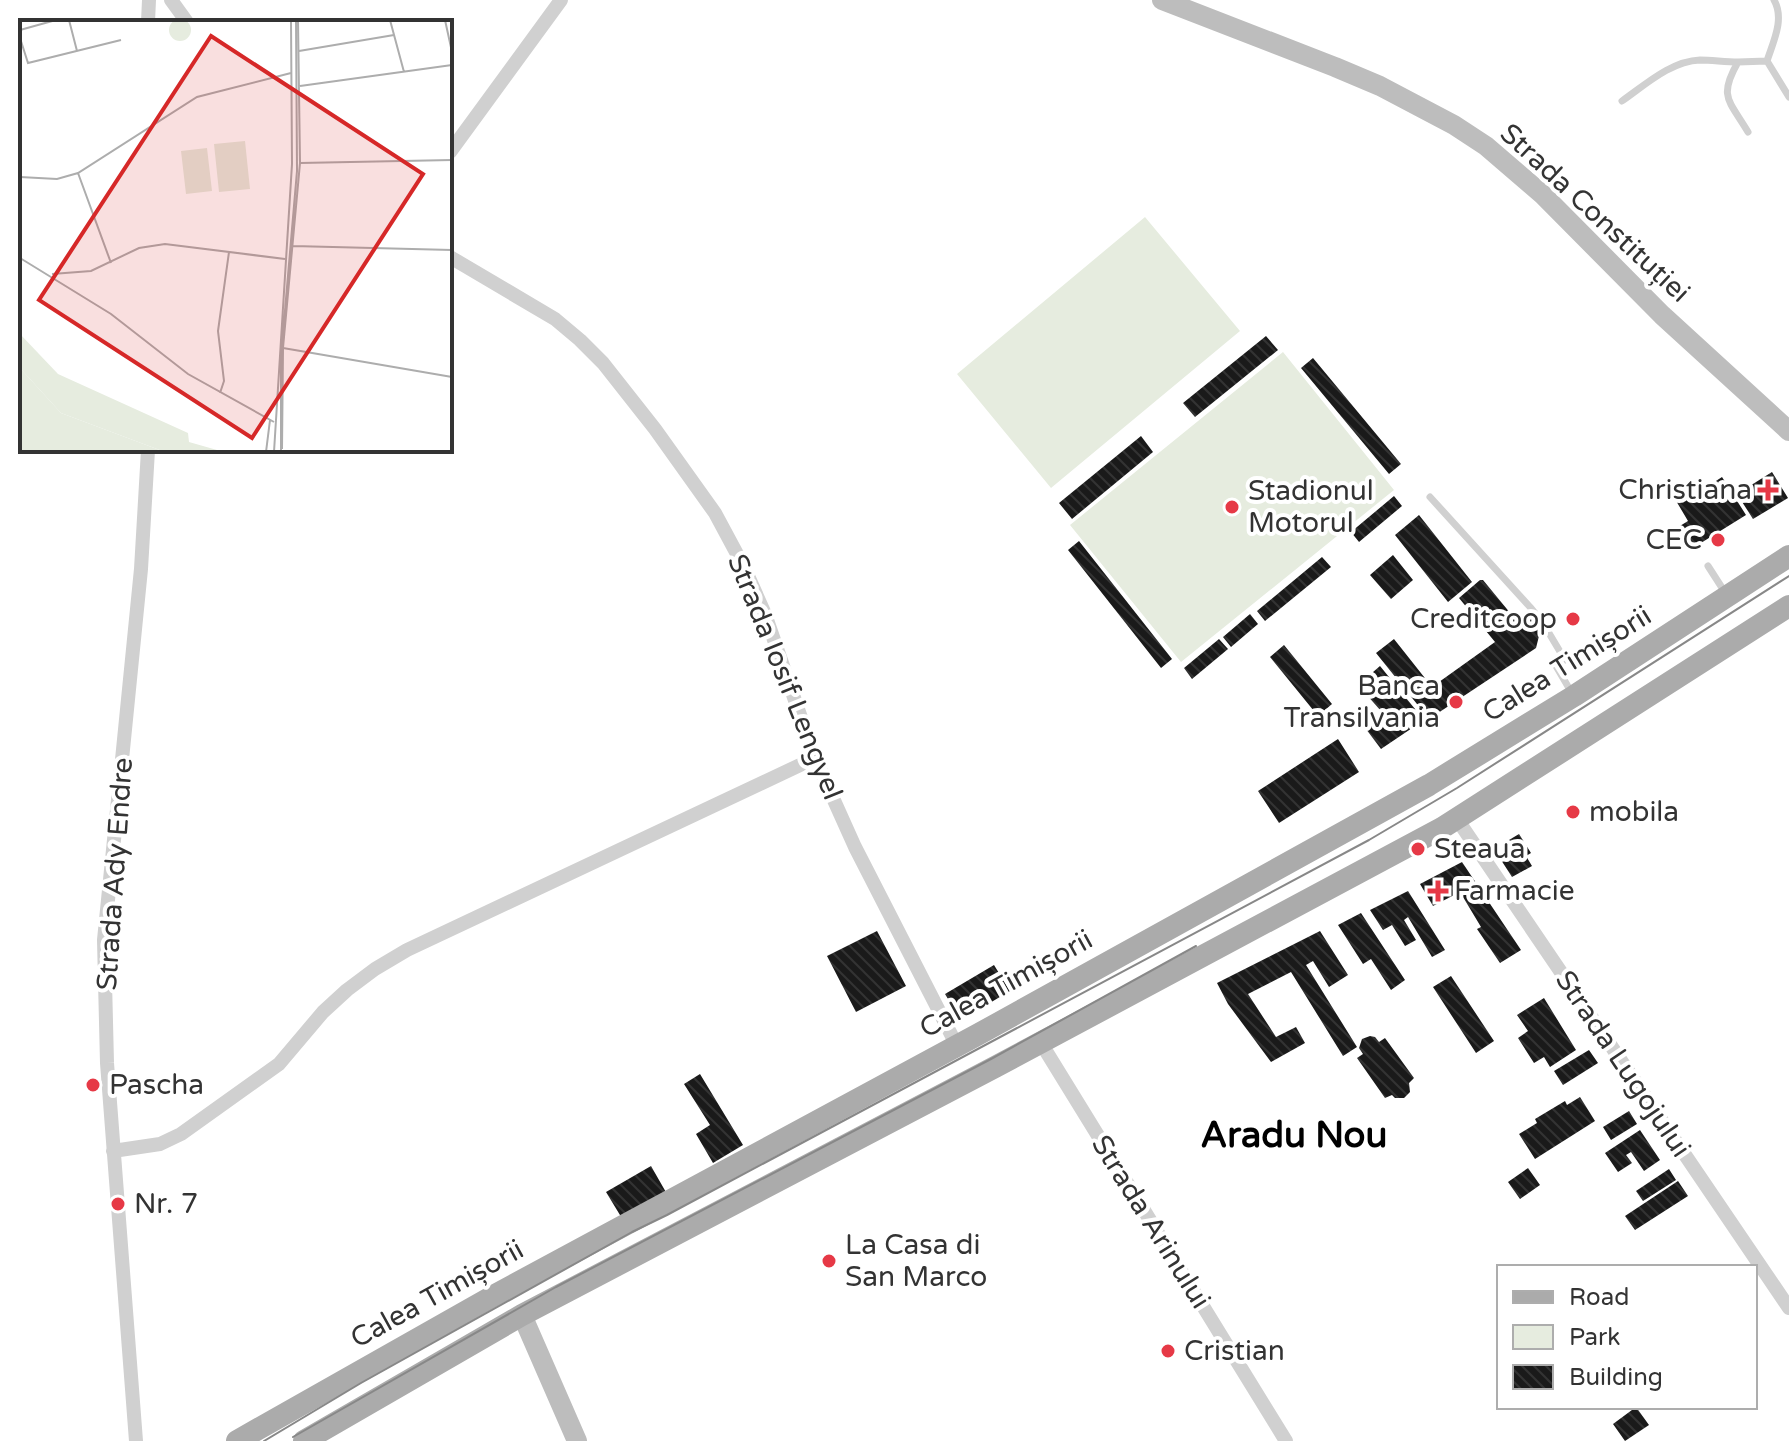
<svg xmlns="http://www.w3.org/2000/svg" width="1789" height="1441" font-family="'Varela Round',sans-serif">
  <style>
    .green { fill: #e6ecdf }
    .building { fill: url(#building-back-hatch) }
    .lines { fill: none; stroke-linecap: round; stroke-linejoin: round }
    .lane { stroke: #d0d0d0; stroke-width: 7 }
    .street { stroke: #d0d0d0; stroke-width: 14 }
    .secondary { stroke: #bdbdbd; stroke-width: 20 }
    .primary { stroke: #ababab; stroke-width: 22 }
    .tram { stroke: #888; stroke-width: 2 }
    .poi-dot { fill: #e63946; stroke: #fff; stroke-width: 3 }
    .labels { text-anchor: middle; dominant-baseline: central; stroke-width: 8; stroke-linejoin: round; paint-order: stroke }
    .street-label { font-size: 28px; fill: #333; stroke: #fff }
    .poi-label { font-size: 28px; fill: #333; stroke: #fff; text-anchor: start }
    .district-label { font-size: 36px; font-weight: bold; fill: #000; stroke: #fff }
    .inset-road { fill: none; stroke: #adadad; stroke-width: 2 }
    .view { fill: #d62828; fill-opacity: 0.15; stroke: #d62828; stroke-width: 4 }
    .inset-edge { fill: none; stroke: #333; stroke-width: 4 }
  </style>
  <defs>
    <pattern id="building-back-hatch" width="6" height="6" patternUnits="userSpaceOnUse" patternTransform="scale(2)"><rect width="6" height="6" fill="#1a1a1a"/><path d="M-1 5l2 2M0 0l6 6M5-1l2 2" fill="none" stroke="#333"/></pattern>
  </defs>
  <rect width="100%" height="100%" fill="#fff"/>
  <!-- green -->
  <path class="green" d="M1145 217 1240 331 1051 488 957 374Z
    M1283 352 1394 490 1181 662 1070 525Z"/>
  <!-- building -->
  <path class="building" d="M1266 336 1278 350 1195 417 1183 403Z
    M1313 358 1401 464 1389 474 1301 368Z
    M1141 436 1153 452 1072 519 1059 503Z
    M1772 472 1788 498 1753 519 1737 494Z
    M1722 477 1746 515 1688 551 1675 529 1688 521 1675 499 1690 490 1693 496Z
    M1394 496 1402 506 1359 542 1351 532Z
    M1419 515 1472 582 1448 602 1395 535Z
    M1079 541 1172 659 1161 668 1068 550Z
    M1393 555 1413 580 1391 599 1370 575Z
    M1322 557 1331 567 1265 621 1257 611Z
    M1480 580H1483L1511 614H1529L1541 628 1536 648 1429 719 1376 653 1394 639 1432 687 1495 642 1459 598Z
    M1250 614 1258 624 1231 647 1223 637Z
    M1219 639 1228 649 1192 679 1184 668Z
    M1284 645 1332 704 1318 716 1270 657Z
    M1380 666 1424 720 1381 749 1363 725 1381 711 1358 685Z
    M1338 739 1359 772 1279 823 1258 791Z
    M1519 834 1531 853 1526 856 1532 866 1512 877 1494 849Z
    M1462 862 1521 950 1500 963 1477 929 1481 927 1460 892 1433 906 1420 884Z
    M1408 891 1445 950 1432 957 1408 917 1404 920 1416 940 1405 946 1392 925 1383 930 1370 910Z
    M1361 913 1405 980 1391 990 1371 959 1363 964 1338 925Z
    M877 931 906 986 856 1012 827 956Z
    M1320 931 1348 975 1329 987 1313 961 1306 965 1357 1047 1343 1056 1291 972 1248 994 1276 1037 1296 1027 1305 1043 1271 1062 1228 1004 1217 983Z
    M994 965 1010 991 961 1020 945 994Z
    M1451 976 1494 1041 1476 1053 1433 987Z
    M1544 998 1576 1050 1550 1067 1544 1057 1534 1063 1518 1038 1528 1031 1517 1015Z
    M1370 1036 1375 1037 1379 1042 1385 1038 1414 1078 1409 1083 1410 1092 1404 1098H1395L1392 1095 1385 1098 1357 1058 1363 1054 1359 1048 1362 1039Z
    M1589 1050 1598 1063 1563 1085 1554 1071Z
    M700 1074 743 1145 713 1163 696 1134 710 1125 684 1084Z
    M1580 1097 1595 1121 1535 1159 1519 1134 1537 1123 1535 1119 1565 1101 1567 1105Z
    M1629 1111 1637 1124 1611 1140 1603 1127Z
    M1640 1130 1660 1160 1644 1171 1631 1152 1626 1155 1632 1163 1618 1172 1605 1153Z
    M651 1166 667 1194 623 1220 606 1192Z
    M1528 1168 1540 1185 1520 1199 1508 1182Z
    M1669 1169 1676 1180 1643 1201 1636 1191Z
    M1678 1181 1688 1196 1635 1230 1625 1216Z
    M1636 1407 1649 1425 1625 1441 1613 1424Z"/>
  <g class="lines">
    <!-- lane -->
    <path class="lane" d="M1774 0C1785 19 1773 42 1767 61L1789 97
      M1622 101C1645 85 1671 61 1700 60 1712 60 1725 62 1738 62
      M1748 132C1729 100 1718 97 1738 62L1767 61
      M1430 497 1530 607 1543 623 1565 660
      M1708 566 1726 594
      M1556 666 1573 695"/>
    <!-- street -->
    <path class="street" d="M171 0 187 22
      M148 22 149 0
      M450 152 561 0
      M450 257 555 319 580 340 603 363 655 429 715 513 744 567 765 614 815 758 855 847 957 1046
      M1457 819 1789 1308
      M1041 1043 1286 1441
      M113 1151 160 1144 181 1134 279 1064 323 1012 347 990 375 969 407 950 815 758
      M136 1441 107 1063 104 940 141 569 148 450"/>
    <!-- secondary -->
    <path class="secondary" d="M1162 0 1335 67 1380 86 1454 125 1486 146 1543 195 1662 315 1789 431
      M522 1315 577 1441"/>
    <!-- primary -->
    <path class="primary" d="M237 1441 495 1295 977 1035 1429 785 1574 696 1789 556
      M304 1441 522 1315 995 1067 1442 828 1789 606"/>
    <!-- tram -->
    <path class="tram" d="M293 1437 556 1287 991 1059 1196 946
      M264 1441 361 1383 632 1232 667 1215 1369 840 1457 788 1789 576"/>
  </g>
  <!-- markers -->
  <g class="poi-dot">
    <path d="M1764 478h8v8h8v8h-8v8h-8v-8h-8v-8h8z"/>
    <circle cx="1232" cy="507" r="8"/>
    <circle cx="1718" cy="540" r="8"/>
    <circle cx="1573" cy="619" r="8"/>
    <circle cx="1456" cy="702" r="8"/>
    <circle cx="1573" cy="812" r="8"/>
    <circle cx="1418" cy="849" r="8"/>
    <path d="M1434 879h8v8h8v8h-8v8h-8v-8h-8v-8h8z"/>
    <circle cx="93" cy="1085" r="8"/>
    <circle cx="118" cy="1204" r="8"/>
    <circle cx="829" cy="1261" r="8"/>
    <circle cx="1168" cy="1351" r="8"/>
  </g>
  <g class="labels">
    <!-- street labels -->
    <g class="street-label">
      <text transform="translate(1595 213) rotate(43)">Strada Constituției</text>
      <text transform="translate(1567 664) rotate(-32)">Calea Timișorii</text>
      <text transform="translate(785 677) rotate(68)">Strada Iosif Lengyel</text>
      <text transform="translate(115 874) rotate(-86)">Strada Ady Endre</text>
      <text transform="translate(1006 984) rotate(-29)">Calea Timișorii</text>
      <text transform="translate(1623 1064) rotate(56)">Strada Lugojului</text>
      <text transform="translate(1151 1222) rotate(58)">Strada Arinului</text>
      <text transform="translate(437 1294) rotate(-29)">Calea Timișorii</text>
    </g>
    <!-- poi labels -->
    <g class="poi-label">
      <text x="1752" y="490" text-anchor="end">Christiana</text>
      <text x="1248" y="491">Stadionul<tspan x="1248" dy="32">Motorul</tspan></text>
      <text x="1702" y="540" text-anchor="end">CEC</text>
      <text x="1557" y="619" text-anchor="end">Creditcoop</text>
      <text x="1440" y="686" text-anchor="end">Banca<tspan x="1440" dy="32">Transilvania</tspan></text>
      <text x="1589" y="812">mobila</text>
      <text x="1434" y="849">Steaua</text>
      <text x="1454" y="891">Farmacie</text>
      <text x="109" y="1085">Pascha</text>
      <text x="134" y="1204">Nr. 7</text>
      <text x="845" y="1245">La Casa di<tspan x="845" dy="32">San Marco</tspan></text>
      <text x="1184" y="1351">Cristian</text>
    </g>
    <!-- district labels -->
    <g class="district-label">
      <text x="1294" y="1135">Aradu Nou</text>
    </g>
  </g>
  <!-- overview -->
  <g transform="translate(20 20)">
    <rect width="432" height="432" fill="#fff"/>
    <path d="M0 314 38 354 168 413 169 422 204 432H145L41 393 0 348Z" fill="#e6ecdf"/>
    <path d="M0 348 41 393 145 432H0Z" fill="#e6ecdf"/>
    <path d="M149 10a11 11 0 1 1 22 0a11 11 0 1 1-22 0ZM225 121 230 169 199 172 194 124ZM187 128 192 171 166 174 161 131Z" fill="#e6ecdf"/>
    <path class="inset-road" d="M49 0 57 31M370 0 384 52M425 0 432 32M0 10 36 0M0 18 8 43 101 20M279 31 374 15M280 66 432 45M280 143 432 140M58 153 91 243M0 157 37 159 58 153 177 77 271 53M273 226 432 230M0 238 91 294 168 354 254 402M32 254 71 251 119 228 145 224 265 239M263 328 432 357M200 373 204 361 198 311 209 232M262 429 263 328 280 143 278 0M246 432 250 400M254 432 272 144 271 0M261 432V337L277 151 276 0"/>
    <path class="view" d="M191 16 403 154 232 418 19 280Z"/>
    <rect width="432" height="432" class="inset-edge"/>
  </g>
  <!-- legend -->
  <rect x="1497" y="1265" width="260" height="144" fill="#ffffff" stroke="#adadad" stroke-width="2"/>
  <rect x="1513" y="1291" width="40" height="12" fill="#ababab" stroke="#adadad" stroke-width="2"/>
  <text x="1569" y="1305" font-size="24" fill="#333333">Road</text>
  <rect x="1513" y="1325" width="40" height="24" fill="#e6ecdf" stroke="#adadad" stroke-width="2"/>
  <text x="1569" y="1345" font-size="24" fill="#333333">Park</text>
  <rect x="1513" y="1365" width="40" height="24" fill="url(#building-back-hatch)" stroke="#adadad" stroke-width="2"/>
  <text x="1569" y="1385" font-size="24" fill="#333333">Building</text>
</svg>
